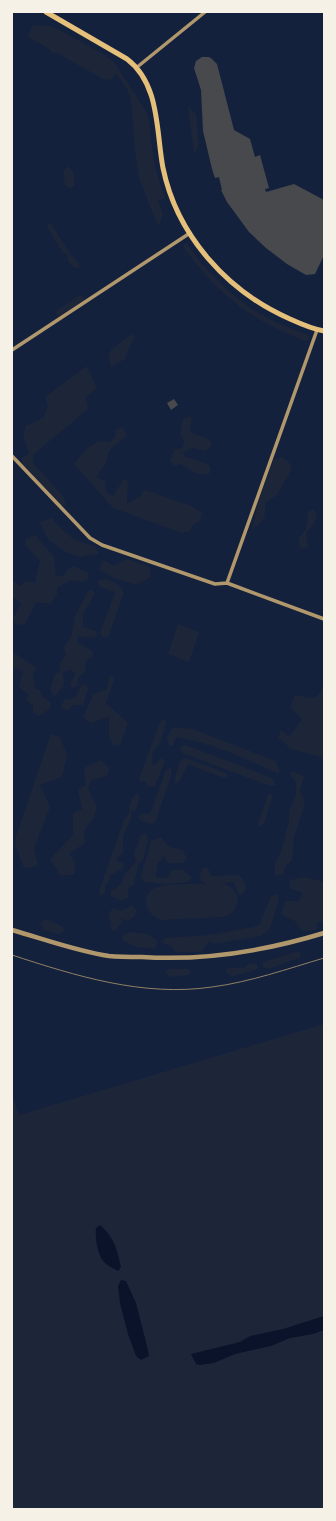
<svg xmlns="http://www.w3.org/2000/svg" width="336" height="1521" font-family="'Sofia Sans Condensed',sans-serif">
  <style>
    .green { fill: #1d2539 }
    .water { fill: #0b132b }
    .building { fill: #48494c }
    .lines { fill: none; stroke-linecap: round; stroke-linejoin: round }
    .minor { stroke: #b1986c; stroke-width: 3.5 }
    .tertiary { stroke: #b1986c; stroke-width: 4.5 }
    .secondary { stroke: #e5c07b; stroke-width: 5 }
    .tram { stroke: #918062; stroke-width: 1 }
  </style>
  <rect width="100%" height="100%" fill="#14213d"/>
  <!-- green -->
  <path class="green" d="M33 25 52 26 105 55 114 62 147 113C151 125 150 136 152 148 154 165 159 181 165 198L158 201 163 214 159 226 150 207 139 177 135 150 131 100 127 89 116 74 111 79 105 80 55 52 53 53 48 48 28 37Z
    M188 106 196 114 199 146 194 154Z
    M68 166 73 171 75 184 71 189 65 185 63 172Z
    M48 223 52 225 70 254 79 263V268H75L68 261V255L63 253 47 227Z
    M186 243 202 264 228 291 252 309 279 324 308 335 309 337 308 340 305 341C250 319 219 296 184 248V245Z
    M81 295 84 297V300L60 316 56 315 57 310Z
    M131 334 135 337 130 346 125 359 111 367 109 359 110 351Z
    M87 366 97 388 86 397 88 409 33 455 34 464 63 496 66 505 55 506 32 473 23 465 21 458 29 453 23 436 26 426 43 418 48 406 45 397Z
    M189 416 192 419 190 432 210 440 212 444 206 451 193 448 183 452 185 457 195 459 210 466V473C199 477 190 470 181 464L174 466 170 461 175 449 182 448 185 442 180 435 183 419Z
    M122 427 127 435 109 451 106 463 96 477 105 481 106 492 113 496 123 480H128L127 504 139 497 145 490 191 506 202 513 200 521 194 524 190 531 182 533 113 508 74 464 86 449 99 441 109 442 115 437 116 430Z
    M282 457 291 464 290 472 277 495 265 503C266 517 264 522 252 529L257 506 274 459Z
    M313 509 317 514 314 524 306 533 308 547 302 549 299 544V538L306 529 308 512Z
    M52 518C67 535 72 541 95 546L99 554 80 557 66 552 49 540 39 522Z
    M35 535 54 557 56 576 64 575 67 570 74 566 88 573V579L82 582 71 580 57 588V594L50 604 36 602 25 624 16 625 13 618 21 604 12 596V581L21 586 26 581 35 583 40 561 26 546V539Z
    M127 559 149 567 151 577 136 585 111 577 99 569 104 560 114 566Z
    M106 579 118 584 124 592 109 636 103 638 100 633 115 592 100 587 97 581Z
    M93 590 95 594 83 614V627L96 631 97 635 94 638 78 636 77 642 92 651 93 657 86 660 85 672 78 678 79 685 73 688 70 683 75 675 71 669 63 672 64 685 57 694 53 696 50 689 55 674 60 672V663L66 655 64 647 71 637 75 616 88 591Z
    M178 624 199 632 189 662 168 654Z
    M16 654 36 668 33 676 35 688 40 690 42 696 51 703 50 709 39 716 33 713V705L25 700 29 695 19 687 23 671 13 668V678H12V656Z
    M109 676 115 677 106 703 128 723 120 745 114 746 109 738V717L91 723 83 718 93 694 107 689Z
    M85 684 88 689 83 705H73L67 711 61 707 64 700 75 698 81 686Z
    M324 685V756L322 757 291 749 278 737 281 730 289 737 302 719 290 707 295 695C312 698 316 703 324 685Z
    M164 719 166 723 160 743 153 751 152 763 155 766 160 758 165 761 155 786 149 787 145 781 140 782 139 779 160 722Z
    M173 727 193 729 275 761 280 770 278 774C246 758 211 743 176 737L173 746H169L167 737Z
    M51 734 60 737 67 755 62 777 40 785 50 807 34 848 38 866 24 868 15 844 16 836Z
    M186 745 272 778 276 785 270 786 182 753 180 748Z
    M186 758 226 773 228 776 224 778 188 764 179 782 175 784 174 781 180 761Z
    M101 760 109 768 107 776 92 780 88 789 97 807 94 818 84 831 85 843 69 854 76 863 74 874 61 876 50 859 73 835V813L82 809 78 790 86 785 84 768Z
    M171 768V777L155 822 151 824 140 820 138 816 143 813 150 814 166 770Z
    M291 771 304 776 300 791 305 801 299 823 294 837 292 860 285 867 283 875H275V862L280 855 289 821V811L296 795V782L290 775Z
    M137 793 140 798 136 810 131 812 132 816 123 836V852L116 860 124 864 122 869 110 875 109 882 105 885V893L101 896 99 891 124 820 129 814C129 807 131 797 137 793Z
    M269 793 273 795 264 824 258 827V823Z
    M146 834 148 839 144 858 138 865 134 884 128 889V898L121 901 115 897H111L110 892 122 883 123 877 136 861 134 853 141 835Z
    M161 837 169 847 183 850 187 859 182 863H168L164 856 157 865 156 877 168 878 171 870H183L192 877 189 882 167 884 144 882 141 876 151 841Z
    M207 867 212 876 238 875 244 880 246 888 242 895H239L234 882 221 883C242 887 244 913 221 917L162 920C144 916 139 892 158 887 170 883 193 884 206 884L199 879 202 869Z
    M304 877 324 882V920L316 924 317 930 302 931 295 921 281 914 285 901H299L303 893 290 888V880Z
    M277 894 279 899 270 929 261 936 214 944 209 941 201 952H175L171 946 161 942 165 938 209 935 259 926 271 896Z
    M132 905 137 910 134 917 127 921 121 918 122 923 114 932 111 928 109 913 113 908 122 911Z
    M47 919 63 927 64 931 58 934 43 930 40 922Z
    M129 932 148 934 157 941 155 949 136 947 123 941 122 936Z
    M299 951 301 954 299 958 268 969 263 967V962Z
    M256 963 258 966 256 970 232 976 225 972 228 968H244L248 964Z
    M169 969H189L191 972 189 975 169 977 165 972Z
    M324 1024V1509H12V1094L19 1115Z"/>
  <!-- water -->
  <path class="water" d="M100 1225C114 1237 117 1249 121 1267L118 1271C114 1269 108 1266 104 1262 97 1254 95 1238 96 1228Z
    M121 1280 126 1281 136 1303 148 1350 149 1356 141 1360 136 1356 128 1334 120 1303 118 1286Z
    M324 1316V1330L313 1334 290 1338 271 1346 235 1354 214 1363 200 1365 196 1364 191 1354 240 1342 250 1336 283 1329Z"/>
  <!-- building -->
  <path class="building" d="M202 57H209L212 59 217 64 234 130 250 139 255 157 260 155 269 188 265 189 266 192 294 184 324 200V255L315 274 306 275 287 264 266 248 249 232 227 202 221 190H222L219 177 215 178 212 169 203 131 201 90 194 68 196 61Z
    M174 399 178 405 171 410 167 403Z"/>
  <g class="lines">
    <!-- minor -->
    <path class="minor" d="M136 68 205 12
      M12 350 190 233
      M12 456 90 538 102 545 215 584 227 583 324 619
      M227 583 317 330"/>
    <!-- tertiary -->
    <path class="tertiary" d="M12 930C44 939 76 951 109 956 119 957 131 957 142 957 204 961 265 951 324 933"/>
    <!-- secondary -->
    <path class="secondary" d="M46 12 127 59C160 84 156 131 163 168 177 236 228 292 290 319 301 324 312 329 324 331"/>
    <!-- tram -->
    <path class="tram" d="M12 955C76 976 143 997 212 987 250 982 287 969 324 958"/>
  </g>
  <!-- border -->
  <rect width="336" height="1521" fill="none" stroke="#f6f1e7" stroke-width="26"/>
</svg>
